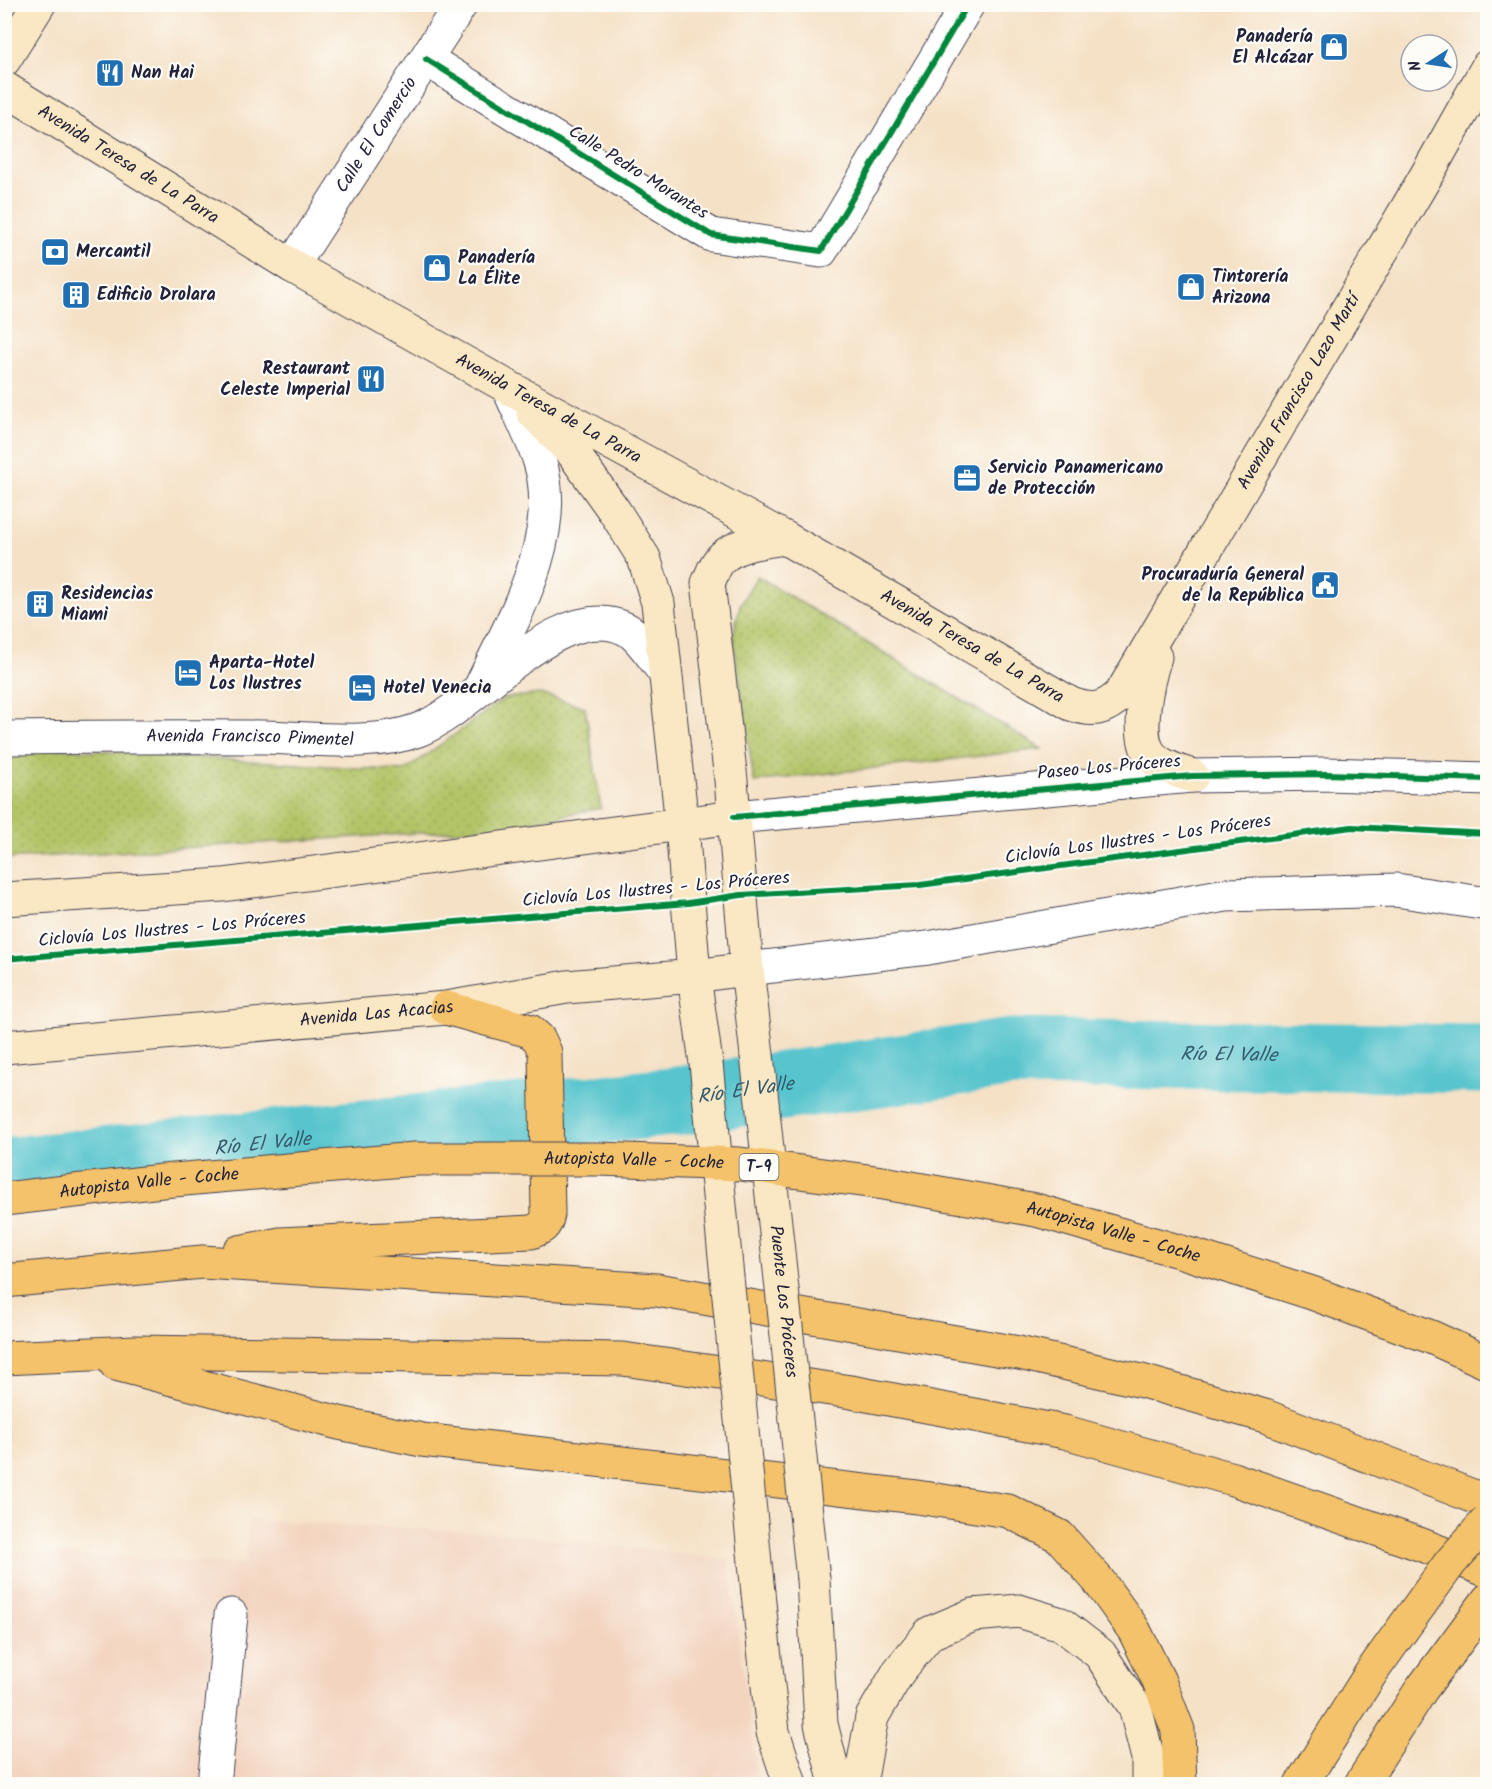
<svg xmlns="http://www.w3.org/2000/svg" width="1492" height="1789" font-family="Kalam,sans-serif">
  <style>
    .built { fill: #f3d4bf }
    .park { fill: url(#park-dots); stroke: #6a7351; stroke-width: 1.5 }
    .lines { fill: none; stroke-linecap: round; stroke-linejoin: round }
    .river { stroke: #58c5ce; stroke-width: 69 }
    .minor-casing { stroke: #423f50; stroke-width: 35 }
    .secondary-casing { stroke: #423f50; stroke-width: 35 }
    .motorway-casing { stroke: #423f50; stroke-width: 35 }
    .minor { stroke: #fff; stroke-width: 33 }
    .secondary { stroke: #fae7c3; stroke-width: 33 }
    .motorway { stroke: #f3c26a; stroke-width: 33 }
    .secondary-bridge-casing { stroke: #423f50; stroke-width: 35; stroke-linecap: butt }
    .motorway-bridge-casing { stroke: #423f50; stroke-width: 35; stroke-linecap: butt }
    .secondary-bridge { stroke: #fae7c3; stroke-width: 33 }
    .motorway-bridge { stroke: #f3c26a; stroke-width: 33 }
    .cycleway-casing { stroke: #fdfcf7; stroke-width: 10 }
    .cycleway { stroke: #00873e; stroke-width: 6 }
    .labels { text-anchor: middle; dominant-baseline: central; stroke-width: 4.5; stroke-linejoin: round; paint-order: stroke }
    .shield { fill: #fdfcf7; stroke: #646373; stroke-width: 1.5 }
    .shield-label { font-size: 16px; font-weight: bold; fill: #22223b }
    .poi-label { font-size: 18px; font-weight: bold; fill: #22223b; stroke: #fdfcf7; text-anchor: start }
    .street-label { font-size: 18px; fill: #22223b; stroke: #fdfcf7 }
    .water-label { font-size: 20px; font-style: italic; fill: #355b6e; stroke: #fdfcf7 }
  </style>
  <defs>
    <pattern id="park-dots" width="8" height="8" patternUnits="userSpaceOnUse" patternTransform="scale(1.5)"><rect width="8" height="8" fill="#b3c467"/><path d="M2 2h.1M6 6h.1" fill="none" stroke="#9aa85a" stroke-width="1.8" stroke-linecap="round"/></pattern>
  </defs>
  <rect width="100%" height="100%" fill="#fdfcf7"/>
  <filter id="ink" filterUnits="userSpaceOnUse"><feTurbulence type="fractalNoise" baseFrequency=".0167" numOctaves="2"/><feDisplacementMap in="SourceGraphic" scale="12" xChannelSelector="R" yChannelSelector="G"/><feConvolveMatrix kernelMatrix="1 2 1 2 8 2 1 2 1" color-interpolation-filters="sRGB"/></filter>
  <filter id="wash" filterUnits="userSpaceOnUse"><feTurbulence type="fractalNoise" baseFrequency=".008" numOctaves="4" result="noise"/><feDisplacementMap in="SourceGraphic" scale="24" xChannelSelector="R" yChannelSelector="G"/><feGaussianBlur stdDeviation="1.35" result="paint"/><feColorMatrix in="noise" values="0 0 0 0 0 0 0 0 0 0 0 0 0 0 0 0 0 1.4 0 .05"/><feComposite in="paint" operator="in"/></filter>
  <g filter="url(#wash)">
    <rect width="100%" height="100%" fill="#f5e1c6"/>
    <!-- built -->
    <path class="built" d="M247 1520 505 1533 729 1560 758 1784H5L4 1551 245 1564Z"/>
    <!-- park -->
    <path class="park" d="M757 576 1042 749 754 782 733 636 740 605Z
      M540 694 585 707 601 808 501 828 5 859V745L404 771 505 698Z"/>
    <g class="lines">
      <!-- river -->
      <path class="river" id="s1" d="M4 1172 671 1102 1013 1053 1488 1059"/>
    </g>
  </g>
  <g filter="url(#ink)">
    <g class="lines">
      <!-- minor casing -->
      <g class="minor-casing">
        <g id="minor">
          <path d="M426 59 711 235 821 251 968 4"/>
          <path id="s2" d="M292 266 461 4"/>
          <path d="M482 684C513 620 564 532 539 459 531 435 518 411 508 387"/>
          <path id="s3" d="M4 738C91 737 178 736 264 737 313 738 372 747 418 730 478 707 558 596 626 629 639 635 655 660 665 673"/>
          <path d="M734 817 1192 776 1326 774 1488 779"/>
          <path d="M747 969 928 948 1226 895 1396 890 1488 904"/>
          <path d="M214 1784 231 1615"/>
        </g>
      </g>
      <!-- secondary casing -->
      <g class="secondary-casing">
        <g id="secondary">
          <path d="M4 60 39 4"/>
          <path id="s4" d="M4 88 292 266 508 387 785 538 1071 704C1093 712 1104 710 1121 694L1426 176 1488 66"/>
          <path d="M533 412 573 453 615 512 644 558 658 603 682 825 694 976 706 1063"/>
          <path d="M1155 657C1148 679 1135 734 1150 754 1160 767 1179 771 1192 776"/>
          <path d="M4 899 223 885 734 817"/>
          <path id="s5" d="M4 1047 446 1008 567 987 694 976 747 969"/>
          <path d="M757 1055 747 969 731 780 708 583C711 577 714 567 719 561 733 544 763 541 785 538"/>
          <path d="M813 1579 821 1724 836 1784"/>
          <path d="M758 1593 773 1732 790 1784"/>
          <path d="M860 1784 872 1717 899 1671 930 1633 973 1615 1019 1611 1061 1624 1100 1654 1135 1707 1148 1758V1784"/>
        </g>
      </g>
      <!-- motorway casing -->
      <g class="motorway-casing">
        <path id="motorway" d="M239 1252 280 1244 531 1232C542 1228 546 1226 548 1214L545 1052 539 1039 530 1031 446 1008
          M4 1281 202 1262 657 1290 1019 1353 1142 1381 1265 1416 1488 1502
          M4 1358 135 1352 623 1359 851 1392 1065 1432 1233 1479 1422 1545 1488 1571
          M116 1364 339 1423 422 1440 917 1497 1008 1511 1059 1536 1098 1580 1134 1630 1159 1681 1178 1730 1180 1784
          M1301 1784 1373 1670
          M1361 1784 1421 1690 1488 1600"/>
      </g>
      <!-- minor -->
      <use href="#minor" class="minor"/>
      <!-- secondary -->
      <use href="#secondary" class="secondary"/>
      <!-- motorway -->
      <use href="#motorway" class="motorway"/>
      <!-- secondary-bridge casing -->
      <g class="secondary-bridge-casing">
        <g id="secondary-bridge">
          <path id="s6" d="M757 1055 813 1579"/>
          <path d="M706 1063 758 1593"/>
        </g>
      </g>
      <!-- motorway-bridge casing -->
      <g class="motorway-bridge-casing">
        <g id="motorway-bridge">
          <path id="s7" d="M4 1199 162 1181 415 1159H598L740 1164 883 1183 1036 1210 1192 1255 1312 1293 1431 1337 1488 1363"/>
          <path d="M1373 1670 1450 1563 1488 1520"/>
        </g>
      </g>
      <!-- secondary-bridge -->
      <use href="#secondary-bridge" class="secondary-bridge"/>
      <!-- motorway-bridge -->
      <use href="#motorway-bridge" class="motorway-bridge"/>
      <!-- cycleway casing -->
      <g class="cycleway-casing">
        <path id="cycleway" d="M426 59 711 235 821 251 968 4
          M734 817 1192 776 1326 774 1488 779
          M4 959 688 903 741 895 920 885 1352 827 1488 834"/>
      </g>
      <!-- cycleway -->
      <use href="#cycleway" class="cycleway"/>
    </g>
  </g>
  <!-- icons -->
  <defs>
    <g id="shop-square" transform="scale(1.5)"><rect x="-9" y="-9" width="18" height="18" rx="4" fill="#1f6fb2" stroke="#fdfcf7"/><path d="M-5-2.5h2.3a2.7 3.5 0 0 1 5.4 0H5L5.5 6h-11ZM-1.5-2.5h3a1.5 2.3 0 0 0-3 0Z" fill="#fff"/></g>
    <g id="restaurant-square" transform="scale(1.5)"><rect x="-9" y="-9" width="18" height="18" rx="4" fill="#1f6fb2" stroke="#fdfcf7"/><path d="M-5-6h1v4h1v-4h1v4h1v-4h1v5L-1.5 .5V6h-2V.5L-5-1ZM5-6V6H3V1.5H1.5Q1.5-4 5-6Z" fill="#fff"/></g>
    <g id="bank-square" transform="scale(1.5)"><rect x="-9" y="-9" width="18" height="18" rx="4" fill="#1f6fb2" stroke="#fdfcf7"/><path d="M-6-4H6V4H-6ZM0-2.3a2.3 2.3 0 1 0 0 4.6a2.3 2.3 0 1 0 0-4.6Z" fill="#fff"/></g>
    <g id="building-square" transform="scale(1.5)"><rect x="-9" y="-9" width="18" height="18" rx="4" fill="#1f6fb2" stroke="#fdfcf7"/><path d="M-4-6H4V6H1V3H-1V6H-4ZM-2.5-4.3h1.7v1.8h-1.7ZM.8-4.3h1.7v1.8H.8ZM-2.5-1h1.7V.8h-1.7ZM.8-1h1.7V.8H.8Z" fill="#fff"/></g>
    <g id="office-square" transform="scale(1.5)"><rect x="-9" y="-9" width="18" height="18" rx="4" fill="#1f6fb2" stroke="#fdfcf7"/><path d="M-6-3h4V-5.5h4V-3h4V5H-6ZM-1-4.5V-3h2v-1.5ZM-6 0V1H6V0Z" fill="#fff"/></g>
    <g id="civic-square" transform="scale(1.5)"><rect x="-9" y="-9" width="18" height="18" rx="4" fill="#1f6fb2" stroke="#fdfcf7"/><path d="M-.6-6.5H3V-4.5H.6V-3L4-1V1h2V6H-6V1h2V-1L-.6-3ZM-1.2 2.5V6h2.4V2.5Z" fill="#fff"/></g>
    <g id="hotel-square" transform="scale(1.5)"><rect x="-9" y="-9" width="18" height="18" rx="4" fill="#1f6fb2" stroke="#fdfcf7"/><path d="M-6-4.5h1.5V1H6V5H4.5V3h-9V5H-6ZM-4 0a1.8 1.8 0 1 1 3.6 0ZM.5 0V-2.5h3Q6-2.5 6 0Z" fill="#fff"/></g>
  </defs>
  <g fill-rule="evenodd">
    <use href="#shop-square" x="1334" y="47"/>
    <use href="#restaurant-square" x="110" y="73"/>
    <use href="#bank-square" x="55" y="252"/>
    <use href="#shop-square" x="437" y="268"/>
    <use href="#shop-square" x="1191" y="287"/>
    <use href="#building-square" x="76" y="295"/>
    <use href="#restaurant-square" x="371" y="379"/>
    <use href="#office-square" x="967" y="478"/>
    <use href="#civic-square" x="1325" y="585"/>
    <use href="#building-square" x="40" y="604"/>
    <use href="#hotel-square" x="188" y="673"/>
    <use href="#hotel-square" x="362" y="688"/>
  </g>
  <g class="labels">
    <!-- shield labels -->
    <rect class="shield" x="739.5" y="1154" width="39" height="26" rx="4.5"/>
    <g class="shield-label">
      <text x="759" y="1167">T-9</text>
    </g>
    <!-- poi labels -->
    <g class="poi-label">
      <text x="1313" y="37" text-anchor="end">Panadería<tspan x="1313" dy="21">El Alcázar</tspan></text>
      <text x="131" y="73">Nan Hai</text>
      <text x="76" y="252">Mercantil</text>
      <text x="458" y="258">Panadería<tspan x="458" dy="21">La Élite</tspan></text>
      <text x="1212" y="277">Tintorería<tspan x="1212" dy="21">Arizona</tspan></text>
      <text x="97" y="295">Edificio Drolara</text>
      <text x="350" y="369" text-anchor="end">Restaurant<tspan x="350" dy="21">Celeste Imperial</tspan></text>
      <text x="988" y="468">Servicio Panamericano<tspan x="988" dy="21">de Protección</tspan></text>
      <text x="1304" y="575" text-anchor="end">Procuraduría General<tspan x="1304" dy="21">de la República</tspan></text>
      <text x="61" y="594">Residencias<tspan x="61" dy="21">Miami</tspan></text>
      <text x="209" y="663">Aparta-Hotel<tspan x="209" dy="21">Los Ilustres</tspan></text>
      <text x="383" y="688">Hotel Venecia</text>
    </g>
    <!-- street labels -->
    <g class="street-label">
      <text stroke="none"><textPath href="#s2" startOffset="156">Calle El Comercio</textPath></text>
      <text stroke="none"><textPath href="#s4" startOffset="146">Avenida Teresa de La Parra</textPath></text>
      <text transform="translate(638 173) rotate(32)">Calle Pedro Morantes</text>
      <text stroke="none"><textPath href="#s4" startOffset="1638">Avenida Francisco Lazo Martí</textPath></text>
      <text stroke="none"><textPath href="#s4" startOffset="632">Avenida Teresa de La Parra</textPath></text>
      <text stroke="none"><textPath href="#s4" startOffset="1118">Avenida Teresa de La Parra</textPath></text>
      <text stroke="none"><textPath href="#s3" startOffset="246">Avenida Francisco Pimentel</textPath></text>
      <text transform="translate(1109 768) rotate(-5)">Paseo Los Próceres</text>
      <text transform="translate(1138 840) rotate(-8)">Ciclovía Los Ilustres - Los Próceres</text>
      <text transform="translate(656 890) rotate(-5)">Ciclovía Los Ilustres - Los Próceres</text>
      <text transform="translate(172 930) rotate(-5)">Ciclovía Los Ilustres - Los Próceres</text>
      <text stroke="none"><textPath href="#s5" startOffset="374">Avenida Las Acacias</textPath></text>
      <text stroke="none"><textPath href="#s7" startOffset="632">Autopista Valle - Coche</textPath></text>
      <text stroke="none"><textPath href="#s7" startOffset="146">Autopista Valle - Coche</textPath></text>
      <text stroke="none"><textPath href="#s7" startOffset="1118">Autopista Valle - Coche</textPath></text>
      <text stroke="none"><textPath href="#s6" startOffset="248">Puente Los Próceres</textPath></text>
    </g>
    <!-- water labels -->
    <g class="water-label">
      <text stroke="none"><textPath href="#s1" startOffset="1232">Río El Valle</textPath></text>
      <text stroke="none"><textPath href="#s1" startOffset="746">Río El Valle</textPath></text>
      <text stroke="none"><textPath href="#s1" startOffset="260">Río El Valle</textPath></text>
    </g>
  </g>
  <!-- margin -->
  <rect width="1492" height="1789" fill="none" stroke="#fdfcf7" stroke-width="24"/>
  <!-- north arrow -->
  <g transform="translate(1429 63) rotate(258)"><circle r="28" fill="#fdfcf7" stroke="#a5a5ac" stroke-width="1.5"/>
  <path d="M0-4.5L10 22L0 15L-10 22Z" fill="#1f6fb2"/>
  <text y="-9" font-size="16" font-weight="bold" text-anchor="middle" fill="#22223b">N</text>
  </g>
</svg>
